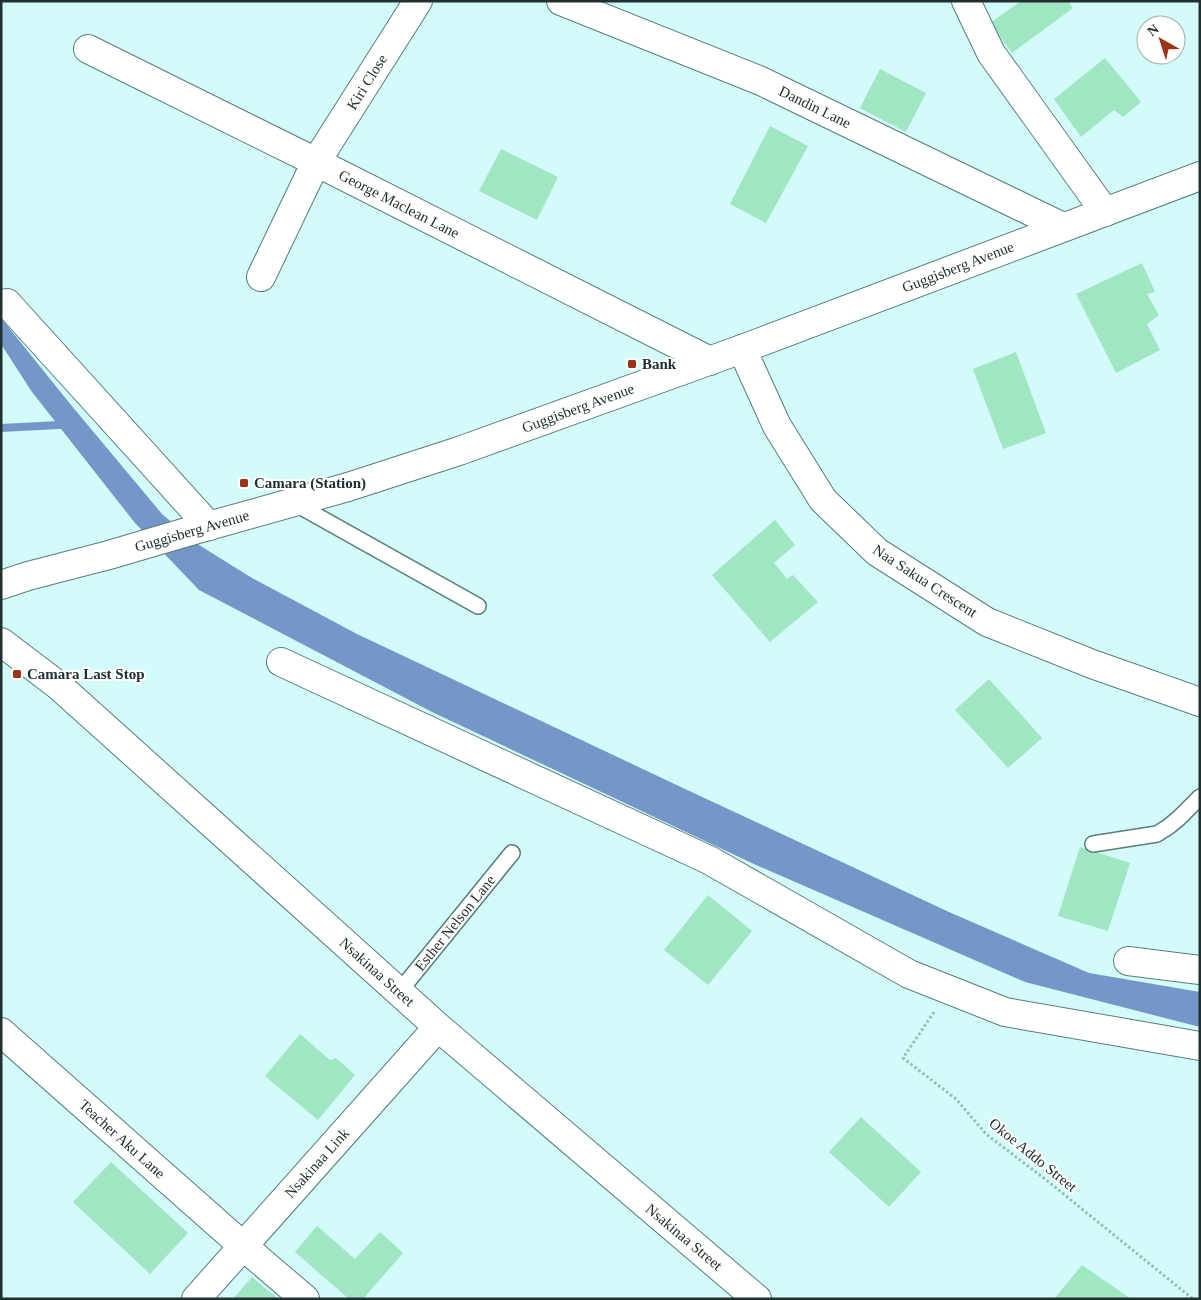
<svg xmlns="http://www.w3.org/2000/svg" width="1201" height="1300" font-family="'Times New Roman',serif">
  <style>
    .water { fill: #7497ca }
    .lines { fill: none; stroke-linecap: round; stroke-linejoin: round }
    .stream { stroke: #7497ca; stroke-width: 8 }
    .building { fill: #a0e6c3 }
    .service-casing { stroke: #577d7c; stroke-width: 18 }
    .minor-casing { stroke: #577d7c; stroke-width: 30 }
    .secondary-casing { stroke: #577d7c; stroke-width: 30 }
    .path { stroke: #9abbba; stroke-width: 3; stroke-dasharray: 2.5 2.5; stroke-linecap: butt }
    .service { stroke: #fff; stroke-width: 15 }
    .minor { stroke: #fff; stroke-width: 28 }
    .secondary { stroke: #fff; stroke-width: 28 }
    .poi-dot { fill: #9d341a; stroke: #fff; stroke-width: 2 }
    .labels { text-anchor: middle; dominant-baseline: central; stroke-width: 4; stroke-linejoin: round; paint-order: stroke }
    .street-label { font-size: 15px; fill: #203030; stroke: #fff }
    .poi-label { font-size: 15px; font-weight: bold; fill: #203030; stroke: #fff; text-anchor: start }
  </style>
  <rect width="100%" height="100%" fill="#d2fbf9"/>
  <!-- water -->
  <path class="water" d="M1 318 71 405 162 514 199 545 252 578 357 634 683 788 949 912 1089 973 1200 992V1027L1025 982 756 865 432 712 199 590 135 523 32 392 1 344Z"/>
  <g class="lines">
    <!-- stream -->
    <path class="stream" d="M1 428 59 425"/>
  </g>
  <!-- building -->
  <path class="building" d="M1021 1H1068L1073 8 1012 53 990 23Z
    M1105 58 1141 102 1123 117 1114 110 1081 137 1054 99Z
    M880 69 926 93 906 132 860 108Z
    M770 126 808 146 766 223 730 204Z
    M501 149 558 177 537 220 479 191Z
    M1142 263 1155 292 1147 294 1159 315 1147 324 1160 350 1116 373 1076 294Z
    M1016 352 1046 433 1003 449 973 369Z
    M775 520 795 545 774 563 787 579 793 575 818 602 770 642 712 575Z
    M989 679 1042 738 1008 768 955 710Z
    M1080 847 1130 863 1108 931 1058 916Z
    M708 895 752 931 708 985 664 950Z
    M300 1034 330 1060 336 1058 355 1075 318 1120 265 1076Z
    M861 1117 921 1172 889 1207 829 1152Z
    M111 1162 188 1233 150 1274 73 1202Z
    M317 1226 355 1259 380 1232 403 1253 363 1299H349L295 1252Z
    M1082 1265 1131 1299H1054Z
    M252 1277 278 1299H233Z"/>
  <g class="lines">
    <!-- service casing -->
    <g class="service-casing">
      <path id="service" d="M294 503 478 606
        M1093 844 1157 834 1168 827 1179 818 1200 797
        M399 992 512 853"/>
    </g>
    <!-- minor casing -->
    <g class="minor-casing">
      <path id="minor" d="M561 1 761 81 1063 227
        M966 1 991 53 1105 212
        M88 49 316 162 710 361
        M261 277 316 162 418 1
        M7 303 209 526
        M742 349 777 426 823 500 877 552 987 622 1092 664 1200 702
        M1 642 59 686 438 1027 757 1299
        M281 662 709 860 909 974 1005 1012 1200 1046
        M1128 961 1200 970
        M1 1032 243 1246 305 1299
        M196 1299 438 1027"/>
    </g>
    <!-- secondary casing -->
    <g class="secondary-casing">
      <path id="secondary" d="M1 585 28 576 109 555 187 532 348 487 459 451 742 349 1200 176"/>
    </g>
    <!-- path -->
    <path class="path" d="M934 1012 903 1058 956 1099 986 1134 1045 1179 1193 1299"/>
    <!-- service -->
    <use href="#service" class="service"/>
    <!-- minor -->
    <use href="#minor" class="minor"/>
    <!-- secondary -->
    <use href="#secondary" class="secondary"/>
  </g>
  <!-- markers -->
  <g class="poi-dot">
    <rect x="627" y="359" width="10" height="10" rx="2.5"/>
    <rect x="239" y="478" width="10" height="10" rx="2.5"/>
    <rect x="12" y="669" width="10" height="10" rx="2.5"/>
  </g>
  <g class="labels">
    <!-- street labels -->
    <g class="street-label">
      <text transform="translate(367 82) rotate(-58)">Kiri Close</text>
      <text transform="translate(815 107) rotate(26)">Dandin Lane</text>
      <text transform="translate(399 204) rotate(27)">George Maclean Lane</text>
      <text transform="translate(958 267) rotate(-21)">Guggisberg Avenue</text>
      <text transform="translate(578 408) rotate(-20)">Guggisberg Avenue</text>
      <text transform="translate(192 531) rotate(-16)">Guggisberg Avenue</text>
      <text transform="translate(925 581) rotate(33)">Naa Sakua Crescent</text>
      <text transform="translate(455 923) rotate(-51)">Esther Nelson Lane</text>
      <text transform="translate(377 972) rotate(42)">Nsakinaa Street</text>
      <text transform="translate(122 1139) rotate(42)">Teacher Aku Lane</text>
      <text transform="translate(1033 1155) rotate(39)">Okoe Addo Street</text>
      <text transform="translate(317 1163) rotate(-48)">Nsakinaa Link</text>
      <text transform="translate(684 1237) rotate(40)">Nsakinaa Street</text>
    </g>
    <!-- poi labels -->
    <g class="poi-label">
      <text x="642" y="364">Bank</text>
      <text x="254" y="483">Camara (Station)</text>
      <text x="27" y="674">Camara Last Stop</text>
    </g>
  </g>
  <!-- border -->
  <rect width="1201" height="1300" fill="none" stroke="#203030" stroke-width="5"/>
  <!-- north arrow -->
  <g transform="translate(1161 40) rotate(321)"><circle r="24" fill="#ffffff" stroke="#a6acac"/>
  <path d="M0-4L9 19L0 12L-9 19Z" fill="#9d341a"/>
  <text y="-8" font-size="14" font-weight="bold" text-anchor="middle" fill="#203030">N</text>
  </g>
</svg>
